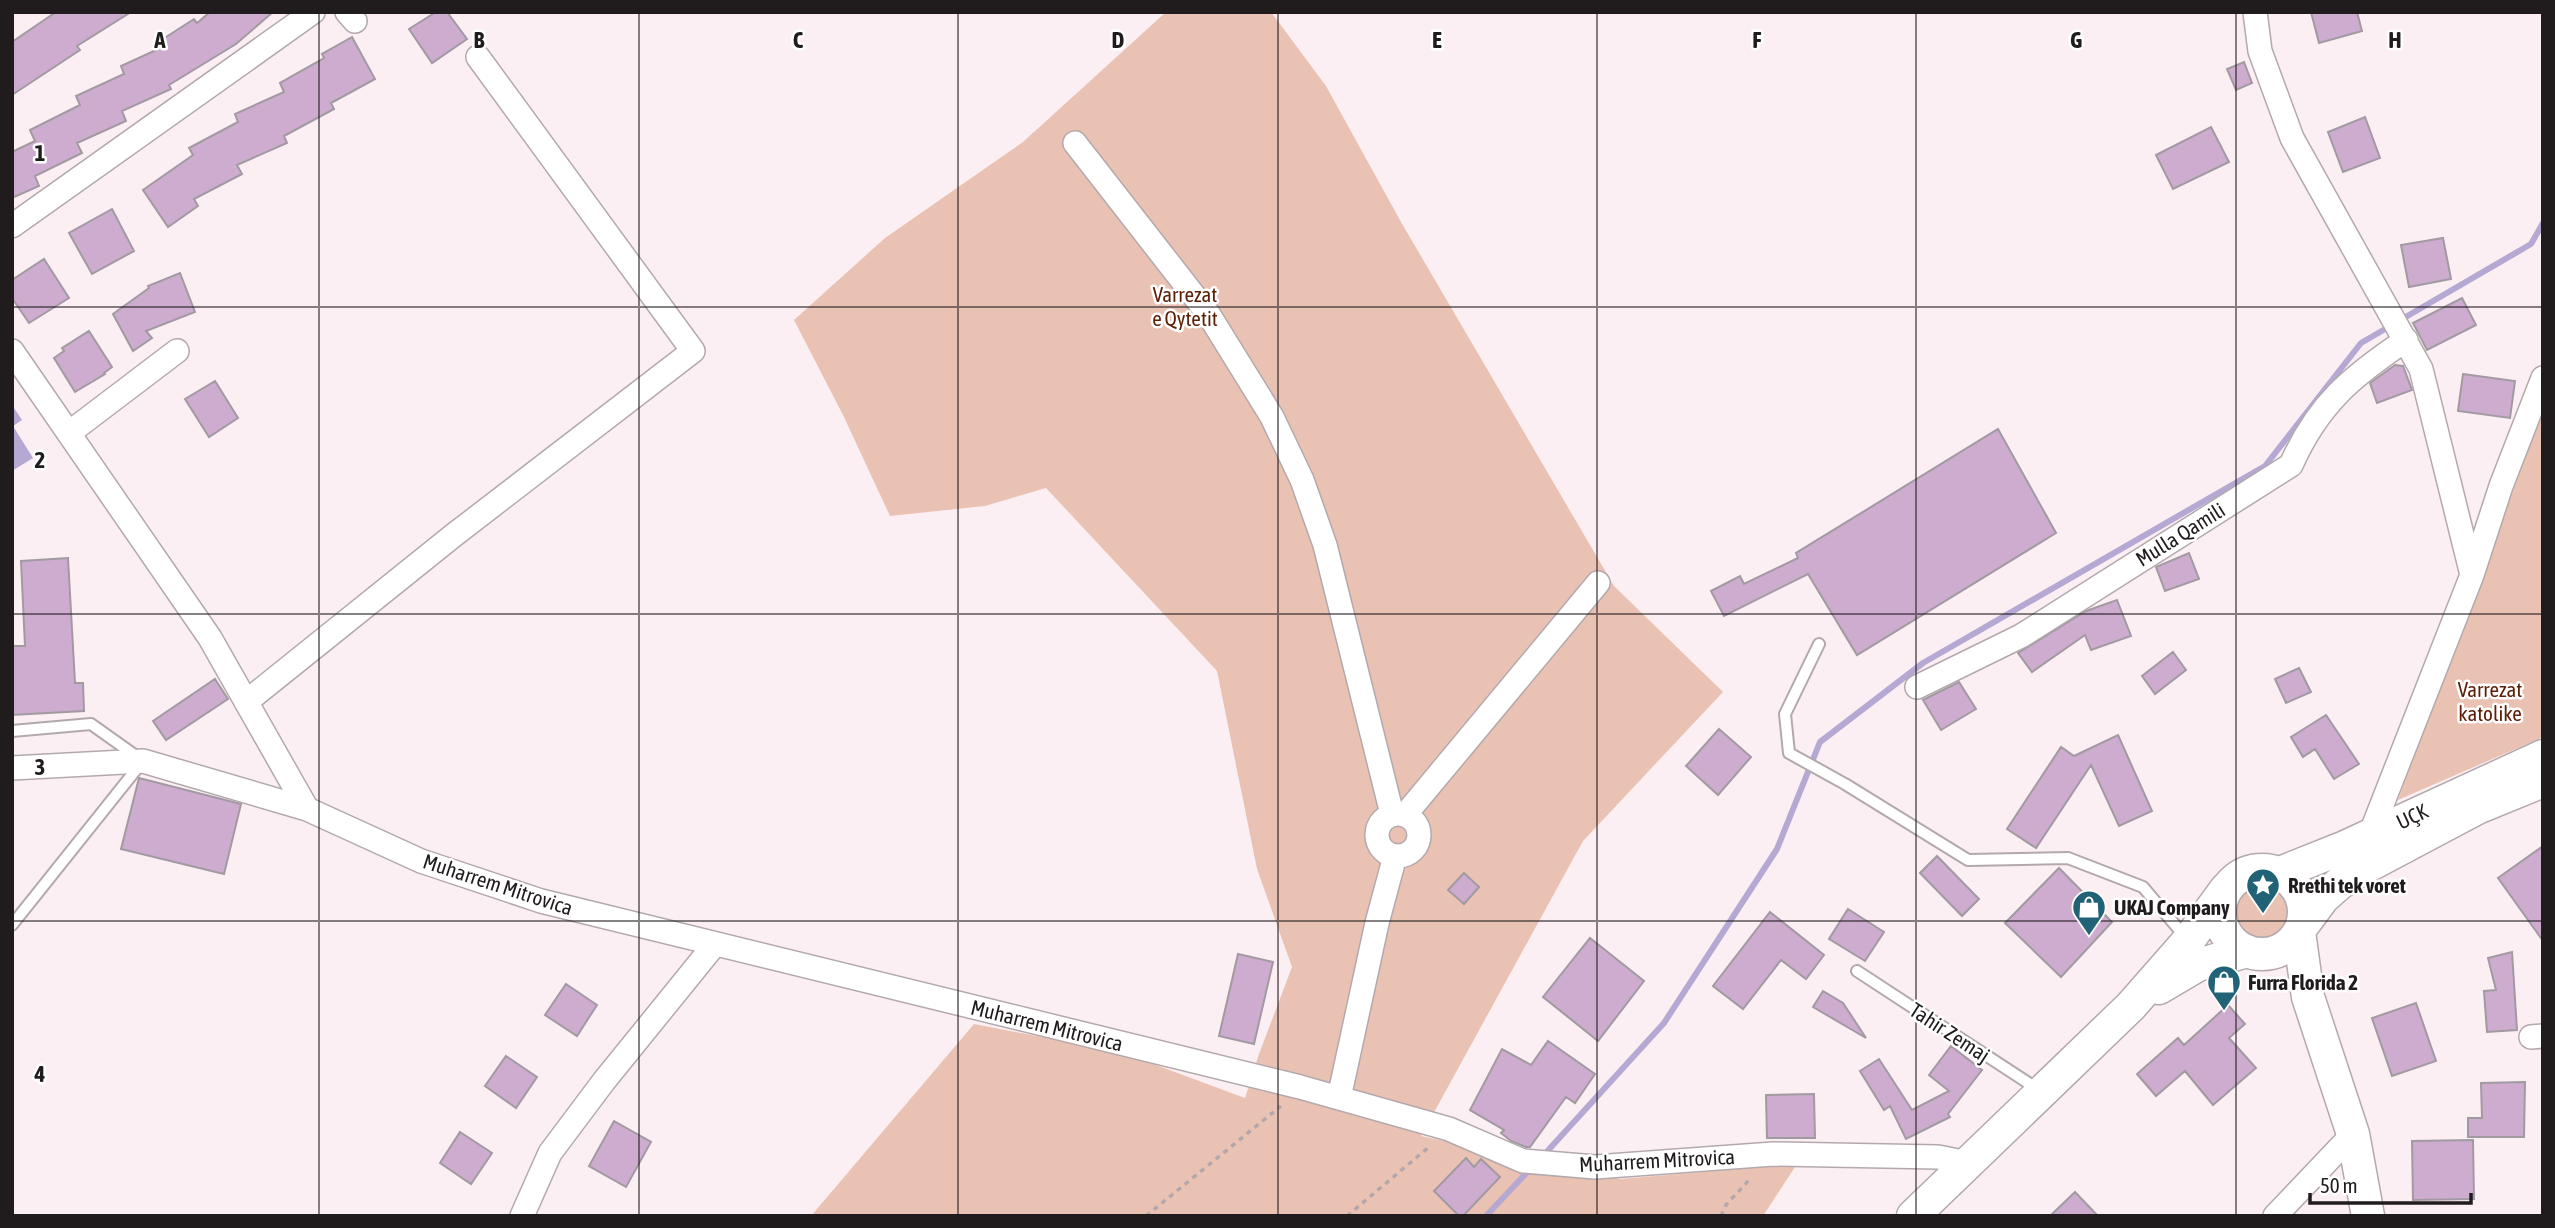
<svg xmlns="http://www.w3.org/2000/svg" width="2555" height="1228" font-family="'Asap Condensed',sans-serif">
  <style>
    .green { fill: #eac2b3 }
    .water { fill: #b5a8d3 }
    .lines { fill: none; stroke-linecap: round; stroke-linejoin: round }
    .stream { stroke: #b5a8d3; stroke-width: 6 }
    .building { fill: #ceacd0; stroke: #a19aa1; stroke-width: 2 }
    .service-casing { stroke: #b3a9ad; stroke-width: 14 }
    .minor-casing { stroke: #b3a9ad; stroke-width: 26 }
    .secondary-casing { stroke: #b3a9ad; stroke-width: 35 }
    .path { stroke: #b2a8ac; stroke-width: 3.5; stroke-dasharray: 5 5; stroke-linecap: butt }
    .service { stroke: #fff; stroke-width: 10 }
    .minor { stroke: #fff; stroke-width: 23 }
    .secondary { stroke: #fff; stroke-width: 32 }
    .grid { fill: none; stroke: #201c1e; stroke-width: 2; stroke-opacity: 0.55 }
    .labels { text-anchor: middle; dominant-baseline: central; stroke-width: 5; stroke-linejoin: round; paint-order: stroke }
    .park-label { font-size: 21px; fill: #5c2108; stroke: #fff }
    .street-label { font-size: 21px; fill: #201c1e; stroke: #fff }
    .poi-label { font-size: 21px; font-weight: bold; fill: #201c1e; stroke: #fff; text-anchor: start }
    .grid-label { font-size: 23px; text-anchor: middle; font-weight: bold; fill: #201c1e; stroke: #fff; stroke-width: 5; stroke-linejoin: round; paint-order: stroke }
  </style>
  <rect width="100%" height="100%" fill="#fbeff4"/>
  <!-- green -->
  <path class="green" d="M1166 12H1271L1326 86 1401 222 1614 586 1723 692 1583 841 1421 1136 1620 1179 1797 1164 1763 1216H811L974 1024 1121 1052 1245 1098 1259 1054 1292 967 1257 869 1217 671 1046 488 985 506 890 516 843 415 794 320 885 238 1023 142Z
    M2543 410V737L2398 800Z
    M2230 914a31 31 0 1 1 62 0a31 31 0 1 1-62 0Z"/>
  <!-- water -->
  <path class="water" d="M12 405 22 420 13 426 33 458 12 471Z"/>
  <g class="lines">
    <!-- stream -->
    <path class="stream" d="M1542 1157 1664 1023 1777 849 1820 742 1923 663 2265 466 2361 343 2531 244 2543 223
      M1486 1216 1532 1167"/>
  </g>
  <!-- building -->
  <path class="building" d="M56 12H131L77 46 80 50 12 95V42Z
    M210 12H273L236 44 169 85 171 89 122 111 126 121 77 143 82 153 35 176 39 186 12 198V152L35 141 30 130 80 105 76 96 124 74 121 66 167 45 163 39 194 19 197 23Z
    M436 12H447L467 39 432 63 409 29Z
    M2311 12H2357L2362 31 2319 43Z
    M352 37 375 79 331 103 334 109 284 136 287 143 237 165 242 174 194 199 198 206 168 227 143 190 193 155 189 148 238 122 235 114 284 92 280 83 324 58 322 54Z
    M2244 62 2252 83 2236 90 2227 69Z
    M2365 117 2380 158 2343 172 2328 132Z
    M2211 127 2229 162 2173 189 2156 155Z
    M112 209 134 251 92 274 69 233Z
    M2443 238 2451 279 2409 287 2401 245Z
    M44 259 69 298 29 323 12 298V280Z
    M180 273 195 312 146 331 152 338 133 351 113 314 149 288 148 286Z
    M2462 298 2476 325 2427 350 2413 323Z
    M89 331 112 367 104 373 105 374 75 392 54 358 64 351 62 348Z
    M2395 365 2403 366 2412 390 2377 403 2370 383Z
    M2463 374 2515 381 2510 418 2458 411Z
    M215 381 238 418 209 437 185 399Z
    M1998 429 2056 533 1857 655 1808 574 1724 616 1711 591 1740 576 1744 584 1798 558 1796 553Z
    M2189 553 2199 579 2165 591 2156 567Z
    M68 558 75 683H83L84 711 12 715V646H25L21 561Z
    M2117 600 2131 636 2091 650 2085 635 2032 672 2018 653 2086 611Z
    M2173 652 2186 670 2155 694 2142 676Z
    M2299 668 2311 692 2286 703 2275 679Z
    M215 679 228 699 166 740 153 721Z
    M1959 682 1976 709 1941 730 1923 700Z
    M2326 715 2359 764 2334 779 2315 749 2303 757 2291 737Z
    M1719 729 1751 757 1718 795 1686 766Z
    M2118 735 2152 811 2119 826 2091 765 2036 848 2007 829 2061 747 2074 756Z
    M139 778 241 804 224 874 121 849Z
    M2543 846V941L2498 878Z
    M1937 856 1979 899 1962 916 1920 873Z
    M2059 868 2112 922 2061 977 2005 923Z
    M1464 873 1479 887 1464 904 1448 890Z
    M1848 909 1884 932 1865 961 1829 939Z
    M1770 912 1824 955 1806 979 1781 960 1743 1009 1713 986Z
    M1590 938 1644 981 1598 1041 1543 997Z
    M2512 952 2517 1030 2487 1032 2484 991 2496 990 2488 958Z
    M1238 954 1273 962 1254 1044 1219 1036Z
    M566 984 597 1005 577 1036 545 1015Z
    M1823 991 1843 1003 1866 1038 1813 1007Z
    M2416 1003 2436 1061 2392 1076 2372 1018Z
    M2228 1005 2245 1024 2229 1038 2256 1068 2213 1105 2185 1071 2156 1096 2137 1074 2178 1038 2184 1045Z
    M1548 1041 1595 1074 1575 1103 1566 1097 1530 1147H1526L1511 1141 1501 1133 1504 1130 1470 1110 1502 1049 1531 1065Z
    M1951 1046 1982 1070 1948 1114 1950 1117 1906 1139 1890 1106 1884 1110 1860 1071 1879 1059 1912 1110 1949 1091 1929 1075Z
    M506 1056 537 1077 516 1108 485 1086Z
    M2525 1082 2524 1137H2468V1118H2482L2481 1083Z
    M1814 1094 1815 1138H1767L1766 1095Z
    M614 1121 651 1142 626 1187 589 1166Z
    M460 1132 492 1153 471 1184 440 1163Z
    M2473 1140 2474 1199 2413 1200 2412 1141Z
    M1466 1158 1474 1167 1481 1159 1500 1177 1463 1216H1459L1434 1191Z
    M2075 1192 2098 1216H2050Z"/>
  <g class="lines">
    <!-- service casing -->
    <g class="service-casing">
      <path id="service" d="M1819 644 1785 714 1789 753 1845 784 1968 860 2068 858 2143 887 2187 939
        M12 731 91 724 143 761 12 925
        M1857 971 2039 1090"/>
    </g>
    <!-- minor casing -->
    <g class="minor-casing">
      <path id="minor" d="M347 12 355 21
        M2255 12 2260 51 2292 138 2421 369 2472 575 2370 835
        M1075 143 1209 315 1272 417 1302 480 1325 545 1392 814
        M12 226 313 12
        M12 351 210 638 307 809
        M69 433 177 351
        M2472 575 2501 486 2543 378
        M1917 687 2021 636 2291 465C2318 404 2352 376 2406 340
        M246 702 454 535 693 351 478 57
        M12 768 143 761 307 809 421 861 541 901 1300 1087 1449 1129 1523 1161 1595 1167 1773 1154 1938 1157 1968 1163
        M1377 835a21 21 0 1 1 42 0a21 21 0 1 1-42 0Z
        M1405 815 1598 583
        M2531 1037 2543 1036
        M1339 1098 1377 923 1395 856
        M522 1216 550 1153 604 1081 715 944
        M2275 1216 2353 1134"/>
    </g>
    <!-- secondary casing -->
    <g class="secondary-casing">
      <path id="secondary" d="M2220 912a42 42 0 1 1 84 0a42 42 0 1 1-84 0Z
        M2280 873 2345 847 2543 756
        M2303 925 2323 898 2341 882 2362 869 2477 808 2543 781
        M2299 932 2308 997 2353 1134 2368 1216
        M2159 988 2198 965 2247 951
        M1913 1216 2131 1006 2188 941 2226 889"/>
    </g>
    <!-- path -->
    <path class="path" d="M1146 1216 1281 1106
      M1347 1216 1429 1147
      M1721 1216 1726 1205 1750 1179"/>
    <!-- service -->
    <use href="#service" class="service"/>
    <!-- minor -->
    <use href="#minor" class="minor"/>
    <!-- secondary -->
    <use href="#secondary" class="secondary"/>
  </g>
  <!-- grid -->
  <path class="grid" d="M319 12V1216M639 12V1216M958 12V1216M1278 12V1216M1597 12V1216M1916 12V1216M2236 12V1216M12 307H2543M12 614H2543M12 921H2543"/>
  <!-- icons -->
  <defs>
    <g id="sight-pin" transform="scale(1.75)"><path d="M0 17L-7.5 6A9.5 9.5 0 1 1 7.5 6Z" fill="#216277" stroke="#fff"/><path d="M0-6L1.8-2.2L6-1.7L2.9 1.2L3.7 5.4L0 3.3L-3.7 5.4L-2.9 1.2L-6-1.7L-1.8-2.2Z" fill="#fff"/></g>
    <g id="shop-pin" transform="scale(1.75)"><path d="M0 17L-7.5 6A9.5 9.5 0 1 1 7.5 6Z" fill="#216277" stroke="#fff"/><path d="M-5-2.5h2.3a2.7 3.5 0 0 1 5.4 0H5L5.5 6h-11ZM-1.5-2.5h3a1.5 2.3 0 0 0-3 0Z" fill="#fff"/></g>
  </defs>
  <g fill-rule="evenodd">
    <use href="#sight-pin" x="2263" y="885"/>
    <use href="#shop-pin" x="2089" y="907"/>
    <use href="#shop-pin" x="2224" y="982"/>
  </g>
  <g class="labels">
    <!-- park labels -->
    <g class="park-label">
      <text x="1185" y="294">Varrezat<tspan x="1185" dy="24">e Qytetit</tspan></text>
      <text x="2490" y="689">Varrezat<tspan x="2490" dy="24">katolike</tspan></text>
    </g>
    <!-- street labels -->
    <g class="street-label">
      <text transform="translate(2180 534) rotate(-32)">Mulla Qamili</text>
      <text transform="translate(2412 816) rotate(-25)">UÇK</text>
      <text transform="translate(498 884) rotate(18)">Muharrem Mitrovica</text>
      <text transform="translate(1047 1025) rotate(14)">Muharrem Mitrovica</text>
      <text transform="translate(1950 1032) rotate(33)">Tahir Zemaj</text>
      <text transform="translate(1657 1160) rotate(-3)">Muharrem Mitrovica</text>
    </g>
    <!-- poi labels -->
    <g class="poi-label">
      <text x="2288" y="885">Rrethi tek voret</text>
      <text x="2114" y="907">UKAJ Company</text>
      <text x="2248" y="982">Furra Florida 2</text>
    </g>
  </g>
  <g class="grid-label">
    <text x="160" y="48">A</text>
    <text x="479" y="48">B</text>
    <text x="798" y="48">C</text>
    <text x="1118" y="48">D</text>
    <text x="1437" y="48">E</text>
    <text x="1757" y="48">F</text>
    <text x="2076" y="48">G</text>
    <text x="2395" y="48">H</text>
    <text x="40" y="161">1</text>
    <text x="40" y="468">2</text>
    <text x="40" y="775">3</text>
    <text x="40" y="1082">4</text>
  </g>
  <!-- border -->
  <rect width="2555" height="1228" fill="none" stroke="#201c1e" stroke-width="28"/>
  <!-- scale -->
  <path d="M2310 1193v10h161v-10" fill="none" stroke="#201c1e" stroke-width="3.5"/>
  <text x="2320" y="1193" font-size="21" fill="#201c1e" stroke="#ffffff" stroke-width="5" paint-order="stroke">50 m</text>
</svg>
